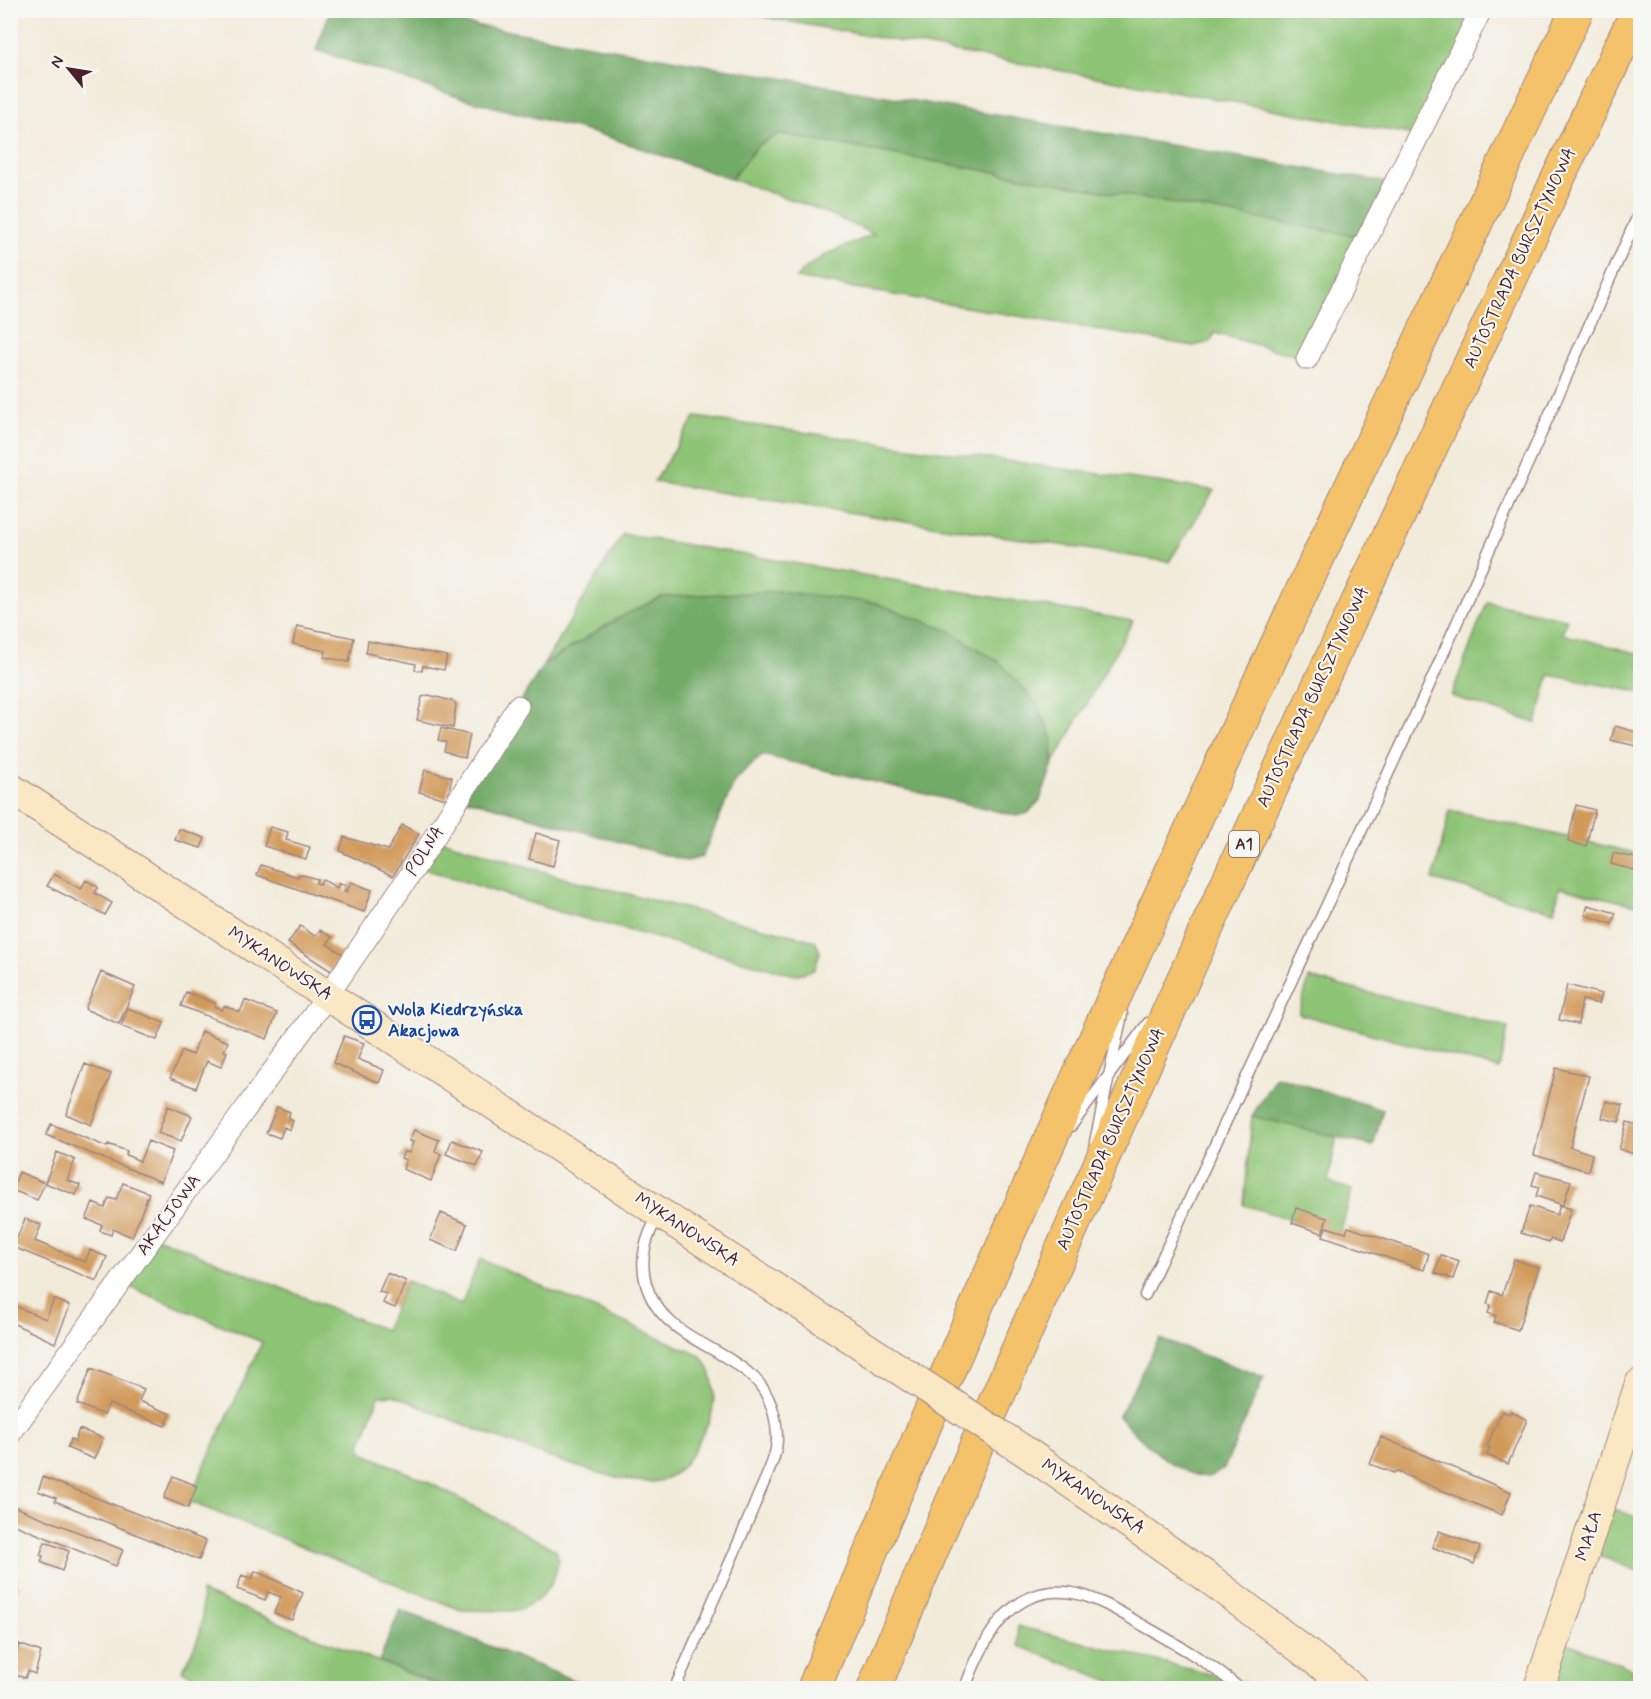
<svg xmlns="http://www.w3.org/2000/svg" width="1651" height="1699" font-family="Mynerve,sans-serif">
  <style>
    .green { fill: #8ec476; stroke: #6c7250; stroke-width: 1.5 }
    .forest { fill: #72aa67; stroke: #5e6449; stroke-width: 1.5 }
    .building { fill: #d19a5a }
    .lines { fill: none; stroke-linecap: round; stroke-linejoin: round }
    .lane-casing { stroke: #9e8582; stroke-width: 13 }
    .street-casing { stroke: #9e8582; stroke-width: 23 }
    .secondary-casing { stroke: #9e8582; stroke-width: 32 }
    .highway-casing { stroke: #9e8582; stroke-width: 35 }
    .lane { stroke: #fff; stroke-width: 10 }
    .street { stroke: #fff; stroke-width: 21 }
    .secondary { stroke: #fae7c3; stroke-width: 30 }
    .highway { stroke: #f3c26a; stroke-width: 33 }
    .secondary-bridge-casing { stroke: #9e8582; stroke-width: 32; stroke-linecap: butt }
    .secondary-bridge { stroke: #fae7c3; stroke-width: 30 }
    .labels { text-anchor: middle; dominant-baseline: central; stroke-width: 4.5; stroke-linejoin: round; paint-order: stroke }
    .shield { fill: #f6f6f2; stroke: #7e6067; stroke-width: 1.5 }
    .shield-label { font-size: 16px; font-weight: bold; fill: #4a1f2b }
    .street-label { font-size: 18px; fill: #4a1f2b; stroke: #f6f6f2 }
    .transit-label { font-size: 18px; font-weight: bold; fill: #164399; stroke: #f6f6f2; text-anchor: start }
  </style>
  <rect width="100%" height="100%" fill="#f6f6f2"/>
  <filter id="ink" filterUnits="userSpaceOnUse"><feTurbulence type="fractalNoise" baseFrequency=".0167" numOctaves="2"/><feDisplacementMap in="SourceGraphic" scale="12" xChannelSelector="R" yChannelSelector="G"/><feConvolveMatrix kernelMatrix="1 2 1 2 8 2 1 2 1" color-interpolation-filters="sRGB"/></filter>
  <filter id="wash" filterUnits="userSpaceOnUse"><feTurbulence type="fractalNoise" baseFrequency=".008" numOctaves="4" result="noise"/><feDisplacementMap in="SourceGraphic" scale="24" xChannelSelector="R" yChannelSelector="G"/><feGaussianBlur stdDeviation="1.35" result="paint"/><feColorMatrix in="noise" values="0 0 0 0 0 0 0 0 0 0 0 0 0 0 0 0 0 1.4 0 .05"/><feComposite in="paint" operator="in"/></filter>
  <g filter="url(#wash)">
    <rect width="100%" height="100%" fill="#f2ebda"/>
    <!-- green -->
    <path class="green" d="M1449 10 1478 16 1419 136 732 11Z
      M779 134 1369 238 1307 359 1215 333 1210 342 1193 346 796 278C816 254 846 247 874 234L815 208 731 179 757 146Z
      M695 417 1214 490 1169 562 654 482Z
      M623 534 1133 621 1053 764 1052 737 661 597 617 619 544 664Z
      M1487 602 1567 619 1562 634 1640 654V692L1549 675 1536 723 1451 696Z
      M1450 810 1640 854V906L1560 887 1554 911 1433 880Z
      M435 838 565 878 815 941 820 952 814 970 795 975 556 911 416 866Z
      M1309 978 1508 1027 1499 1069 1299 1014Z
      M1252 1116 1337 1135 1328 1182 1352 1190 1340 1235 1244 1205Z
      M154 1236 385 1330 407 1281 461 1305 480 1259 701 1356C717 1375 718 1408 705 1429 694 1450 685 1472 662 1480 621 1495 440 1414 393 1395L379 1396 361 1445 363 1453 426 1481 556 1550 559 1560 553 1582 538 1600 517 1611 461 1610 188 1501 262 1342 120 1283Z
      M1599 1503 1640 1519V1572L1585 1550Z
      M201 1592 446 1688H226L182 1671C198 1641 206 1628 201 1592Z
      M1017 1626 1265 1688H1128L1019 1646Z
      M1555 1638 1640 1672V1688H1539Z"/>
    <!-- forest -->
    <path class="forest" d="M330 11H393L1396 184 1369 238 779 134 757 146 731 179 605 136 461 98 316 50Z
      M779 591 876 603 950 631 999 662 1037 703 1052 737 1053 764 1040 800 1028 813 1017 816 762 755 735 781 702 857 687 861 460 797 544 664 617 619 661 597Z
      M1276 1076 1383 1110 1373 1146 1252 1116Z
      M1159 1339 1264 1377 1224 1469C1218 1472 1212 1477 1207 1477 1176 1475 1138 1438 1119 1416Z
      M400 1610 593 1688H446L379 1661Z"/>
    <g id="blocks">
      <!-- building -->
      <path class="building" d="M297 626 354 638 349 662 324 657 326 651 293 644Z
        M368 641 447 656 444 670 423 666 422 671 415 670 416 664 366 653Z
        M428 695 452 701 456 704 453 728 417 720 422 697Z
        M1615 726 1640 733V747L1611 740Z
        M441 728 470 735 465 758 444 751 446 742 438 740Z
        M425 770 452 777 447 799 419 792Z
        M1576 805 1595 810 1586 846 1568 842Z
        M402 825 419 834 393 876 340 851 344 837 388 850Z
        M270 827 288 832 286 840 310 847 306 859 264 846Z
        M179 829 205 838 201 848 175 840Z
        M536 833 560 840 553 866 529 859Z
        M1613 853 1640 859 1638 871 1611 864Z
        M261 865 298 877 299 874 317 879 316 883 320 884 322 879 337 888 339 883 346 886 344 891 347 892 351 882 372 890 364 912 257 875Z
        M54 874 81 889 86 880 98 887 95 893 112 903 105 915 47 886Z
        M1588 905 1616 913 1612 924 1585 915Z
        M300 926 315 936 320 930 332 937 327 944 343 954 331 971 288 943Z
        M101 972 135 987 119 1024 85 1009Z
        M1567 985 1602 994 1599 1004 1582 1000 1578 1024 1559 1020Z
        M186 992 215 1003 214 1006 222 1010 224 1006 240 1012 245 1000 277 1013 267 1039 181 1006Z
        M128 1008 164 1023 157 1040 121 1026Z
        M201 1031 228 1042 224 1051 227 1052 221 1067 207 1061 196 1088 170 1078 182 1051 193 1055Z
        M344 1036 364 1043 358 1059 384 1070 379 1083 333 1063Z
        M85 1064 111 1074 91 1125 66 1114Z
        M1556 1068 1589 1076 1570 1147 1592 1154 1588 1171 1534 1155Z
        M1606 1101 1623 1105 1619 1122 1602 1118Z
        M168 1106 192 1116 181 1141 158 1133Z
        M277 1107 290 1112 288 1119 293 1121 290 1130 284 1127 280 1138 266 1133Z
        M1627 1122 1640 1126V1156L1619 1149Z
        M51 1124 107 1147 108 1144 127 1151 126 1155 140 1161 148 1141 173 1151 161 1182 46 1135Z
        M414 1130 439 1140 435 1151 441 1154 431 1181 403 1169 406 1160 401 1158 404 1151 409 1153 413 1142 409 1141Z
        M452 1140 483 1152 477 1166 446 1154Z
        M57 1152 75 1160 67 1180 80 1185 76 1195 45 1183Z
        M19 1172 45 1183 37 1200 12 1190Z
        M1536 1172 1571 1181 1563 1205 1536 1196 1539 1187 1532 1185Z
        M123 1183 149 1193 132 1237 113 1229 111 1235 100 1231 102 1225 86 1219 93 1203 105 1208 109 1198 116 1200Z
        M1560 1205 1571 1209 1560 1242 1551 1239 1549 1242 1521 1233 1530 1206 1557 1215Z
        M1296 1208 1327 1218 1322 1233 1292 1223Z
        M441 1213 467 1224 457 1251 430 1240Z
        M25 1219 41 1225 35 1241 85 1262 90 1250 107 1257 97 1281 13 1247Z
        M1326 1227 1346 1233 1348 1227 1429 1254 1424 1270 1323 1236Z
        M1441 1255 1459 1261 1453 1279 1435 1273Z
        M1514 1259 1539 1268 1518 1330 1494 1322 1496 1316 1488 1313 1491 1305 1487 1304 1491 1291 1502 1295Z
        M387 1273 406 1281 395 1308 383 1303 387 1294 379 1292Z
        M54 1299 70 1306 55 1343 10 1322V1304L46 1319Z
        M91 1368 144 1389 139 1401 171 1414 165 1426 109 1404 104 1415 77 1404Z
        M1502 1411 1509 1414 1511 1411 1527 1420 1508 1464 1487 1455 1490 1447 1487 1446Z
        M79 1429 103 1438 94 1459 67 1448 71 1439 75 1441Z
        M1381 1437 1511 1492 1502 1515 1395 1471 1394 1473 1370 1464Z
        M173 1476 197 1486 188 1508 164 1498Z
        M43 1477 206 1541 199 1560 55 1501 56 1498 38 1491Z
        M10 1505 123 1550 116 1566 10 1523Z
        M1439 1531 1480 1547 1474 1564 1432 1547Z
        M45 1542 69 1551 62 1571 41 1562 43 1556 40 1555Z
        M255 1571 303 1593 292 1620 274 1613 281 1597 268 1592 265 1600 237 1589 242 1575 252 1579Z
        M10 1582 19 1585 13 1602 10 1601Z
        M19 1644 41 1652 35 1674 28 1671 25 1678 10 1673Z"/>
    </g>
  </g>
  <g filter="url(#ink)">
    <use href="#blocks" fill-opacity="0" stroke="#9e8582" stroke-width="1.5"/>
    <g class="lines">
      <!-- lane casing -->
      <g class="lane-casing">
        <path id="lane" d="M1071 1126 1148 1023
          M1095 1142 1122 1014
          M659 1214C646 1237 639 1258 646 1284 661 1336 718 1344 753 1377 770 1393 777 1417 777 1439 777 1457 765 1479 758 1496 732 1561 702 1624 675 1688
          M1145 1295 1427 690 1640 211
          M965 1688C984 1636 1013 1580 1078 1594 1102 1600 1123 1614 1144 1626 1178 1645 1210 1663 1239 1688"/>
      </g>
      <!-- street casing -->
      <g class="street-casing">
        <path id="street" d="M1307 359 1481 10
          M10 1434 328 995 416 866 518 706"/>
      </g>
      <!-- secondary casing -->
      <g class="secondary-casing">
        <path id="secondary" d="M10 788 897 1368
          M1029 1454 1207 1577 1352 1688
          M1539 1688 1640 1384"/>
      </g>
      <!-- highway casing -->
      <g class="highway-casing">
        <path id="highway" d="M814 1688C1048 1120 1313 565 1577 10
          M874 1688C1109 1120 1374 566 1638 10"/>
      </g>
      <!-- lane -->
      <use href="#lane" class="lane"/>
      <!-- street -->
      <use href="#street" class="street"/>
      <!-- secondary -->
      <use href="#secondary" class="secondary"/>
      <!-- highway -->
      <use href="#highway" class="highway"/>
      <!-- secondary-bridge casing -->
      <g class="secondary-bridge-casing">
        <path id="secondary-bridge" d="M897 1368 1029 1454"/>
      </g>
      <!-- secondary-bridge -->
      <use href="#secondary-bridge" class="secondary-bridge"/>
    </g>
  </g>
  <!-- icons -->
  <defs>
    <g id="bus-ring" transform="scale(1.5)"><circle r="9.5" fill="#f6f6f2" stroke="#1a4fb4" stroke-width="1.5"/><path d="M-5-6H5V4H4V6H2V4H-2V6H-4V4H-5ZM-3.5-4V0h7V-4ZM-3.5 1.2v1.5H-2V1.2ZM2 1.2v1.5H3.5V1.2Z" fill="#1a4fb4"/></g>
  </defs>
  <g fill-rule="evenodd">
    <use href="#bus-ring" x="367" y="1020"/>
  </g>
  <g class="labels">
    <!-- shield labels -->
    <rect class="shield" x="1229" y="831" width="30" height="26" rx="4.5"/>
    <g class="shield-label">
      <text x="1244" y="844">A1</text>
    </g>
    <!-- street labels -->
    <g class="street-label">
      <text transform="translate(1520 258) rotate(-65)">AUTOSTRADA BURSZTYNOWA</text>
      <text transform="translate(1313 697) rotate(-65)">AUTOSTRADA BURSZTYNOWA</text>
      <text transform="translate(425 851) rotate(-57)">POLNA</text>
      <text transform="translate(280 964) rotate(33)">MYKANOWSKA</text>
      <text transform="translate(1111 1139) rotate(-66)">AUTOSTRADA BURSZTYNOWA</text>
      <text transform="translate(169 1215) rotate(-54)">AKACJOWA</text>
      <text transform="translate(687 1230) rotate(33)">MYKANOWSKA</text>
      <text transform="translate(1093 1497) rotate(34)">MYKANOWSKA</text>
      <text transform="translate(1589 1536) rotate(-73)">MAŁA</text>
    </g>
    <!-- transit labels -->
    <g class="transit-label">
      <text x="388" y="1010">Wola Kiedrzyńska<tspan x="388" dy="21">Akacjowa</tspan></text>
    </g>
  </g>
  <!-- margin -->
  <rect width="1651" height="1699" fill="none" stroke="#f6f6f2" stroke-width="36"/>
  <!-- north arrow -->
  <g transform="translate(69 69) rotate(300)" stroke="#f6f6f2" stroke-width="4.5" paint-order="stroke">
  <path d="M0-4.5L10 22L0 15L-10 22Z" fill="#4a1f2b"/>
  <text y="-9" font-size="16" font-weight="bold" text-anchor="middle" fill="#4a1f2b">N</text>
  </g>
</svg>
